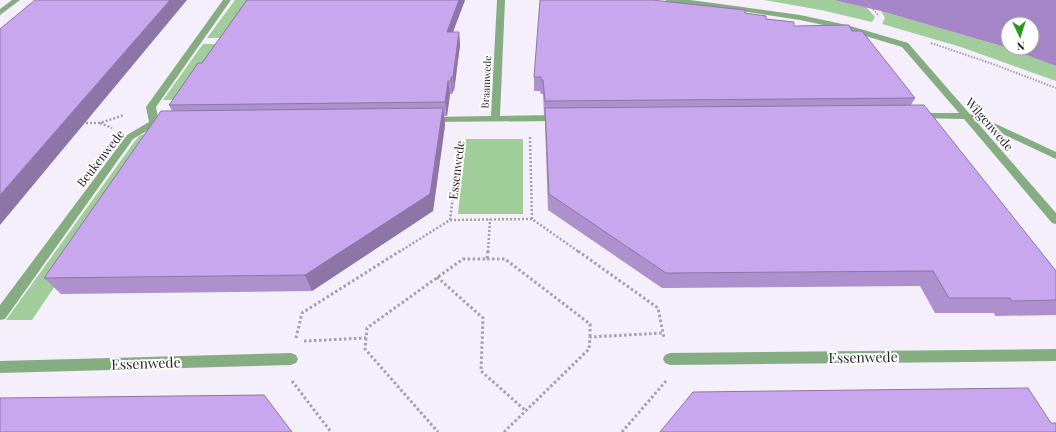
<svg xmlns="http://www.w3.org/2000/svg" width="1056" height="432" font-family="'Playfair Display',serif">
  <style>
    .green { fill: #a0cd9a }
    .water { fill: #a584c8 }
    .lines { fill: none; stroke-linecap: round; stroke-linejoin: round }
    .path-far2 { stroke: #a4a0a8; stroke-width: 2; stroke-dasharray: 1.5 1.5; stroke-linecap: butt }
    .path-far1 { stroke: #a4a0a8; stroke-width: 2.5; stroke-dasharray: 2 2; stroke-linecap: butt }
    .path { stroke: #a4a0a8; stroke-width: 3; stroke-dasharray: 2.5 2.5; stroke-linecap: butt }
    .service { fill: #86ac81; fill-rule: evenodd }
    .minor { fill: #86ac81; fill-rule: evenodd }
    .wall { fill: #ad90cd }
    .shaded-wall { fill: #8d75a7 }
    .building { fill: #c9a7ee; stroke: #8d75a7 }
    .labels { text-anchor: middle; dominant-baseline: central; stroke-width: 4; stroke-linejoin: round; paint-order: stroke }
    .far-street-label { font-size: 10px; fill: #201e22; stroke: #fff }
    .street-label { font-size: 12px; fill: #201e22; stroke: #fff }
    .near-street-label { font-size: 14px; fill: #201e22; stroke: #fff }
  </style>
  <rect width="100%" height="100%" fill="#f4effa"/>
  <!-- green -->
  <path class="green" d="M235 0H248L222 38H207Z
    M764 0H834L866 7 875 17 872 22 821 10Z
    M881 11 1021 52 1056 66V81L961 47 882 24 885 18Z
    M203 44H218L181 100H163Z
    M147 133H158L32 320H6L135 141 139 136Z
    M466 139H523V214H458Z"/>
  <!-- water -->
  <path class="water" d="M834 0H1056V66L1008 48H1032V24H1008V48L881 11Z"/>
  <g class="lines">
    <!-- path-far2 -->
    <path class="path-far2" d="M865 0 879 16
      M931 43 993 64 1056 88"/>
    <!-- path-far1 -->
    <path class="path-far1" d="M82 123H100L124 115
      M100 123 112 128
      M530 137 532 219 579 252
      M450 220 532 219
      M399 252 450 220 460 138
      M488 252 490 219"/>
    <!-- path -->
    <path class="path" d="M578 251 658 308 664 338
      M487 259H505L590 324V337
      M437 277 483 318 481 371 526 411
      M296 338 302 313 400 251
      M366 338 365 349 438 432
      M304 341 366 338 367 328 463 259H487L488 251
      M292 381 331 432
      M504 432 589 349 590 337 663 333
      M622 432 666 381"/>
    <!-- service -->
    <path class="service" d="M966 113 983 118 1056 152V159L977 122 963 118 961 116 963 114Z"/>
    <!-- minor -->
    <path class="minor" d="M12 0H20L0 15V9Z
      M223 0H231L156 107 159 123 157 125 133 139 5 319 0 320V305L127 135 149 122 146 107Z
      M497 0H505L500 116 559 115 564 118 559 121 428 122 426 120 428 118 431 117 491 116Z
      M665 0H690L713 3 800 15 847 25 908 43 1056 213V224L1052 223 964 119 916 118 914 116 916 114 919 113H959L902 47 842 29 800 20 735 10 669 2Z
      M1056 349V361L670 365 665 363 663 359 665 355 670 353Z
      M291 353 296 355 298 359 296 363 291 365 0 373V361Z"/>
  </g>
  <!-- wall -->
  <path class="wall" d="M247 0H465L453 32H459L460 45 454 91H453L452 94H450L447 116H444L445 125 433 211 312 291 61 294 44 278 172 111 169 105 202 63Z
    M745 13 794 26 852 31 915 98 911 105 1056 271V315L995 316 994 313H935L920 286 662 288 548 210 545 124V115H544L543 94H541L540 91H534V77Z"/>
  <!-- shaded-wall -->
  <path class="shaded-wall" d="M170 0H187L0 225V195Z
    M459 0H465L448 45 447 32Z
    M459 32 460 45 454 91 453 77Z
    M451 77 453 91 452 94 451 81Z
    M448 81 450 94 447 116 445 102Z
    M443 108 445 125 433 211 312 291 305 275Z"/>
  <!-- building -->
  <path class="building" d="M35 0H170L0 195V29Z
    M247 0H459L447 32H459L453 77H451V81H448L445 102 169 105 198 63H202Z
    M540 0H652L745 10V13L766 16V19L794 22V26L849 25 852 31H862L915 98 545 101 543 80H541V77H534Z
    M924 105 1056 271V300L1012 301 1010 298H949L933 271 666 273 549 194 545 108Z
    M443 108 430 194 305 275 44 278 161 111Z
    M1028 388 1051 423H1056V432H660L693 392Z
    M264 395 292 432H0V398Z"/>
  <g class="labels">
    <!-- far-street labels -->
    <g class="far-street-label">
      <text transform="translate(486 82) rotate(-87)">Braamwede</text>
    </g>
    <!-- street labels -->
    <g class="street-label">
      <text transform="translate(990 124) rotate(49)">Wilgenwede</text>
      <text transform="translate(100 158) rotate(-52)">Beukenwede</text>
      <text transform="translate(456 170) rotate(-83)">Essenwede</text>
    </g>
    <!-- near-street labels -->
    <g class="near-street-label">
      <text transform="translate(863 357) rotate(-1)">Essenwede</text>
      <text transform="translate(146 363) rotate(-2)">Essenwede</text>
    </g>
  </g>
  <!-- north arrow -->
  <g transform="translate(1020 36) rotate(176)"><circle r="19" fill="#ffffff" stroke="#a6a5a7"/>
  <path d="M0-3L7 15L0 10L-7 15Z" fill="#2d9721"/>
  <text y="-6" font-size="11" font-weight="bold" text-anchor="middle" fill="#201e22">N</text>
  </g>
</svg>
